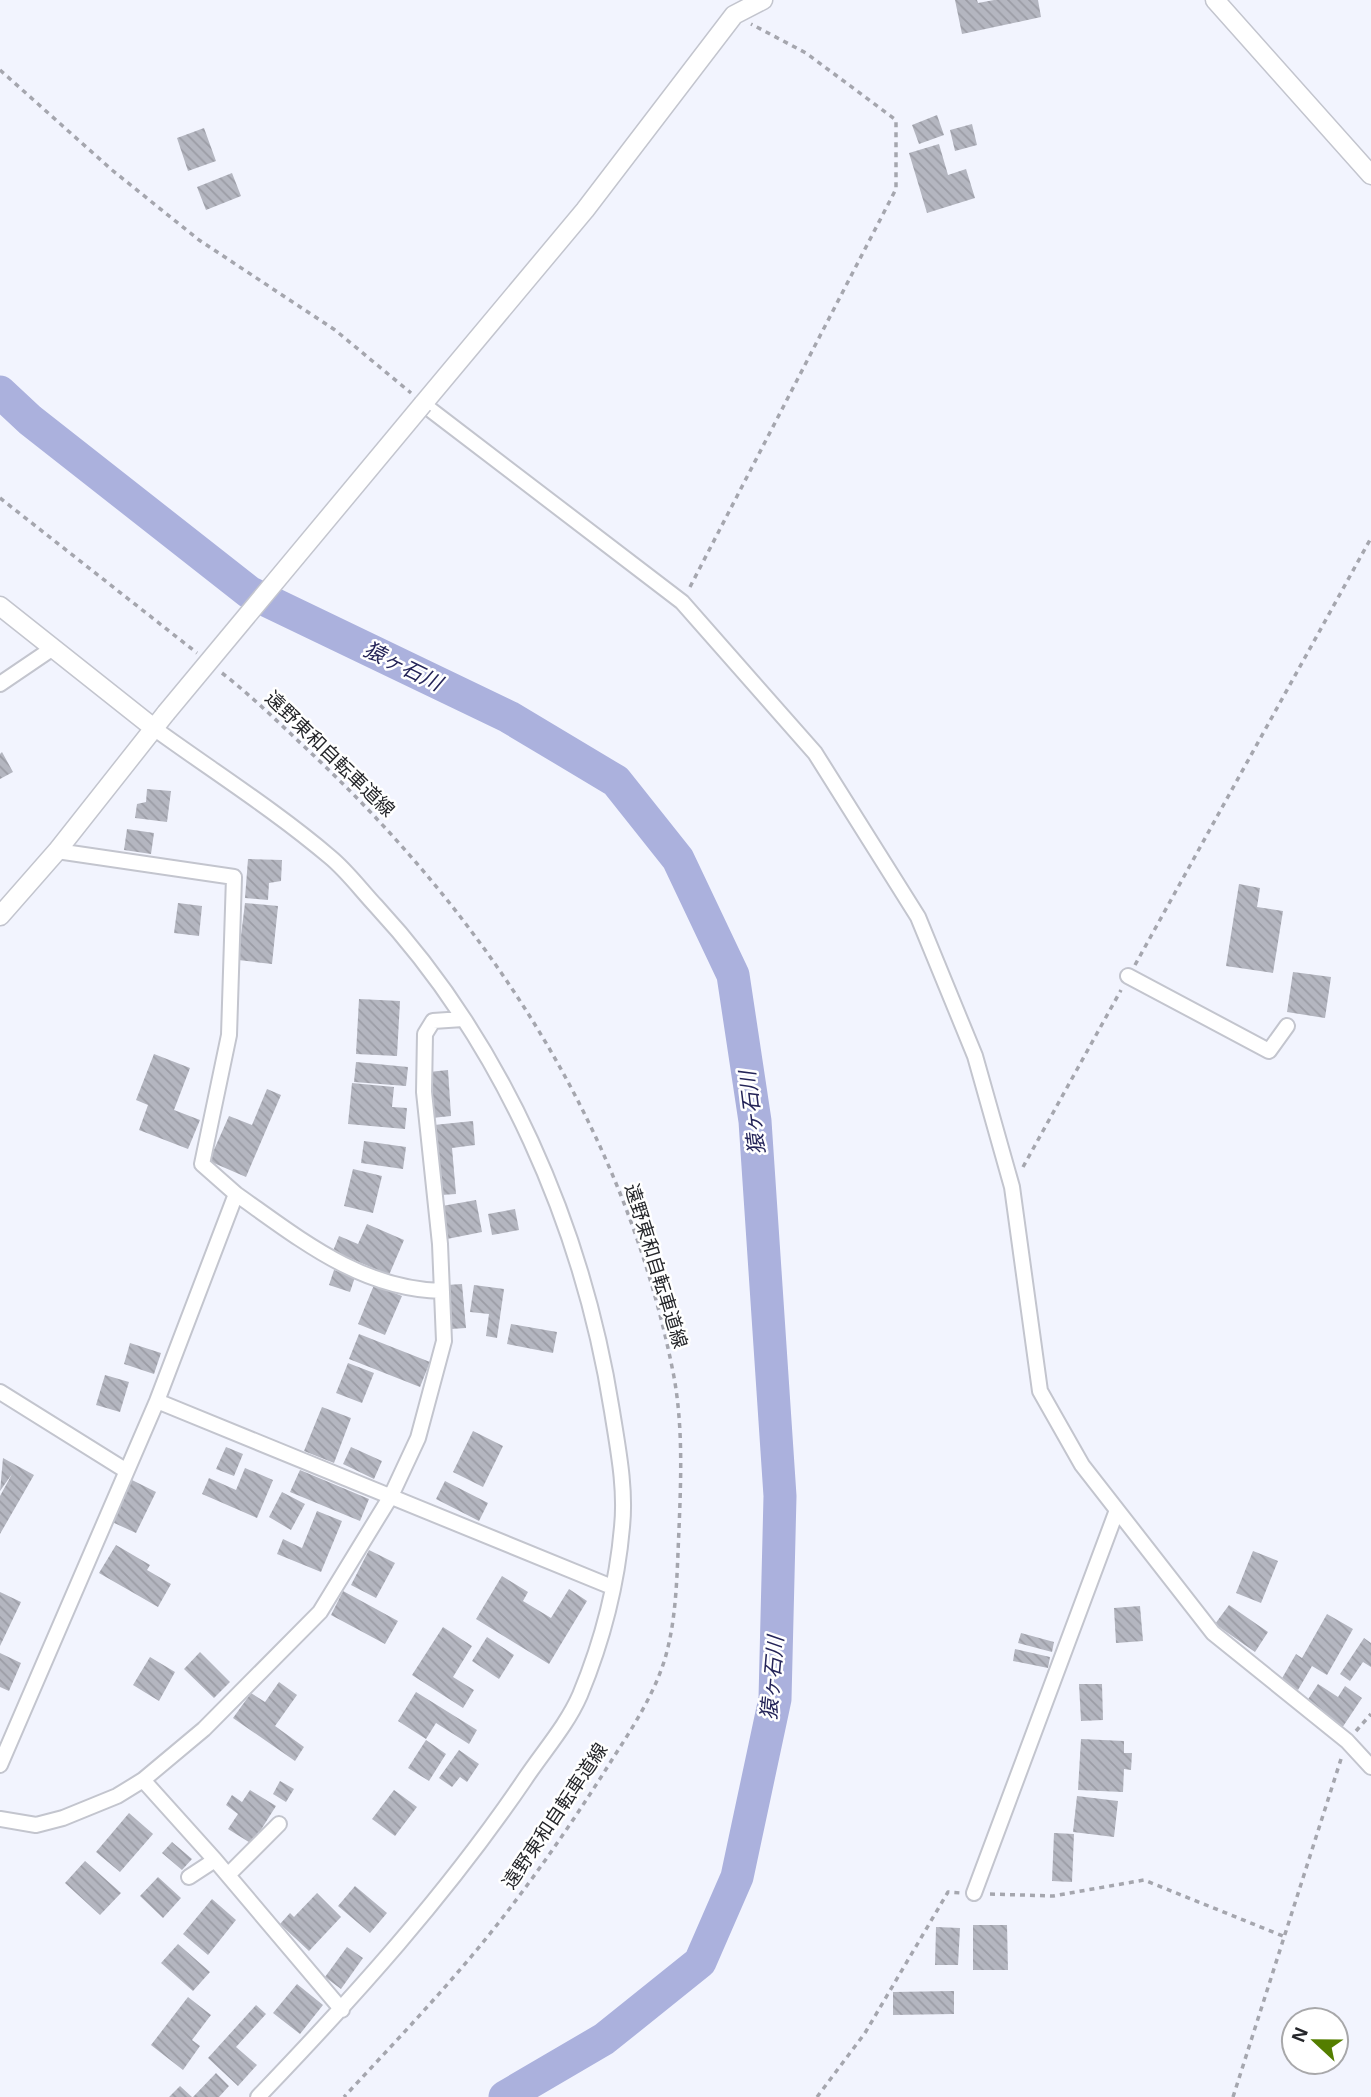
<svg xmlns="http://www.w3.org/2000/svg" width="1371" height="2097" font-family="Arial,'Noto Sans JP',sans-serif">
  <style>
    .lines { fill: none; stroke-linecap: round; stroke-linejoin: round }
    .river { stroke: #abb1dd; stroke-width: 33 }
    .building { fill: url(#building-back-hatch) }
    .minor-casing { stroke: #c3c5ce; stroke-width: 18 }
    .tertiary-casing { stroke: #c3c5ce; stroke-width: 21 }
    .path { stroke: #a5a6ae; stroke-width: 3.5; stroke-dasharray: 5 5; stroke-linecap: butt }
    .minor { stroke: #fff; stroke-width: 14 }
    .tertiary { stroke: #fff; stroke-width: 18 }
    .tertiary-bridge-casing { stroke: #c3c5ce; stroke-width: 21; stroke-linecap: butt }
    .tertiary-bridge { stroke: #fff; stroke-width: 18 }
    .labels { text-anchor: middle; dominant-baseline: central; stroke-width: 5; stroke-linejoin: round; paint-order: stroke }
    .street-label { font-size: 19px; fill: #25262a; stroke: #fff }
    .water-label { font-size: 21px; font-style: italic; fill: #242458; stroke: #fff }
  </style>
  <defs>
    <pattern id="building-back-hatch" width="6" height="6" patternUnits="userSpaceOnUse" patternTransform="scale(1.75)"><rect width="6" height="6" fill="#b4b6c0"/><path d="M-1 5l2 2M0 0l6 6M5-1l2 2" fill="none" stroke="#9b9ca5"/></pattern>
  </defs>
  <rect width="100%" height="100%" fill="#f2f4fe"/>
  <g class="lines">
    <!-- river -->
    <path class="river" d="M0 392 30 420 249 592 509 717 616 781 678 859 733 975 755 1121 780 1496 775 1699 737 1877 700 1962 604 2039 505 2097"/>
  </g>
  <!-- building -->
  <path class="building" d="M955 0H977L978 3 994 0H1038L1041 17 962 34Z
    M937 115 944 135 919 144 912 125Z
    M972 124 977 145 955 151 950 130Z
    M204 128 216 161 188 171 177 138Z
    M939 144 948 175 966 169 975 198 927 213 909 153Z
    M232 173 241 196 206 210 197 187Z
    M2 752 13 772 0 779V754Z
    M147 789 171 791 167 822 135 818 137 804 146 802Z
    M127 829 154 833 151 854 124 850Z
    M248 859 282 860 281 881 269 883 268 900 245 898Z
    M1239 884 1260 888 1257 907 1283 911 1273 973 1226 966Z
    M178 903 202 906 199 936 174 933Z
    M245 903 278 906 272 964 238 960Z
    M1293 972 1331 977 1325 1018 1287 1012Z
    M359 999 400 1001 397 1056 356 1054Z
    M154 1054 190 1068 174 1110 200 1120 188 1149 139 1130 148 1105 136 1100Z
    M356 1062 408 1067 406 1086 354 1082Z
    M448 1070 451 1116 432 1118 429 1072Z
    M352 1083 394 1087 392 1107 407 1108 405 1129 348 1124Z
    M267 1089 281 1095 246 1177 209 1161 229 1116 252 1125Z
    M473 1121 475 1145 452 1148 456 1194 441 1195 434 1125Z
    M364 1141 406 1147 403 1169 361 1163Z
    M353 1169 382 1176 373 1213 344 1206Z
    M476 1200 482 1232 447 1239 442 1206Z
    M515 1209 519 1230 492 1235 488 1214Z
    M367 1224 404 1240 389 1275 333 1251 339 1236 358 1244Z
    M334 1270 355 1277 350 1292 329 1285Z
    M462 1284 466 1328 451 1329 447 1285Z
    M374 1285 402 1296 385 1335 358 1324Z
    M474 1285 504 1289 497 1338 486 1336 489 1314 470 1312Z
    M511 1324 557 1332 553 1353 507 1344Z
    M359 1334 430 1362 420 1387 349 1359Z
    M130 1343 161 1353 154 1374 124 1364Z
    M348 1363 374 1373 362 1403 336 1393Z
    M105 1375 129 1382 120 1412 96 1405Z
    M322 1407 351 1418 334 1463 304 1451Z
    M473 1431 503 1446 483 1487 453 1472Z
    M226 1447 243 1454 234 1476 216 1469Z
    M351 1447 382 1461 374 1479 343 1464Z
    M3 1458 34 1475 0 1534V1496L12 1474 0 1491Z
    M245 1468 273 1480 257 1518 202 1494 209 1478 236 1490Z
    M300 1470 369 1499 360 1521 290 1492Z
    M132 1480 156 1492 136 1533 112 1522Z
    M445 1481 488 1503 479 1521 436 1499Z
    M282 1492 305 1504 291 1530 269 1517Z
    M317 1511 342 1521 321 1572 277 1554 283 1539 302 1548Z
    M116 1545 150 1565 147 1570 171 1584 158 1607 99 1573Z
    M369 1550 395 1563 376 1598 351 1585Z
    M1253 1551 1278 1561 1261 1603 1236 1593Z
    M502 1576 528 1592 523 1601 551 1618 569 1589 587 1601 549 1664 476 1619Z
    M343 1591 398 1621 385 1644 331 1615Z
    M0 1592 21 1602 0 1646Z
    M1229 1605 1268 1632 1255 1652 1215 1624Z
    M1140 1606 1143 1641 1116 1643 1114 1608Z
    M1327 1614 1353 1629 1327 1675 1312 1666 1298 1690 1281 1680 1296 1654 1302 1658Z
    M443 1627 472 1646 453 1677 474 1690 463 1708 412 1675Z
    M1021 1633 1054 1642 1052 1652 1018 1643Z
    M487 1637 514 1655 499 1679 472 1661Z
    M1364 1638 1371 1643V1667L1363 1662 1350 1681 1340 1674Z
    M1015 1649 1050 1657 1048 1668 1013 1661Z
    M200 1652 230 1682 214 1698 184 1669Z
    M0 1653 21 1663 9 1691 0 1687Z
    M150 1657 175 1672 159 1701 133 1685Z
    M279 1682 297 1695 275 1726 304 1747 295 1761 233 1718 251 1693 265 1702Z
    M1079 1684H1102L1103 1720 1081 1721Z
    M1318 1684 1338 1697 1345 1686 1362 1698 1342 1728 1305 1704Z
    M416 1692 477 1730 469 1744 436 1723 426 1739 398 1721Z
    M1081 1739 1124 1741V1753H1132L1131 1770 1124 1769 1123 1792 1078 1790Z
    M426 1740 446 1754 429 1781 408 1768Z
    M459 1750 479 1764 467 1782 460 1777 452 1787 439 1778Z
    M280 1781 294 1789 286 1802 273 1794Z
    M250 1790 276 1806 252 1844 228 1829 238 1814 226 1805 232 1795 242 1802Z
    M394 1790 417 1807 395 1836 372 1819Z
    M1077 1796 1118 1801 1114 1837 1073 1832Z
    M129 1813 153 1834 120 1872 96 1852Z
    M1054 1833 1074 1834 1072 1882 1052 1881Z
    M172 1842 192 1859 182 1870 162 1853Z
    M85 1861 121 1893 100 1915 65 1883Z
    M158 1877 181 1898 163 1918 140 1896Z
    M355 1886 387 1913 370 1933 338 1906Z
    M317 1893 341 1917 309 1951 280 1924 290 1913 294 1917Z
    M212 1899 236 1920 208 1955 183 1934Z
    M973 1925H1007L1008 1970H973Z
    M936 1927 960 1928 958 1965H935Z
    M178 1944 210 1972 193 1991 161 1963Z
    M347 1947 363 1958 341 1989 325 1977Z
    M297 1984 323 2005 300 2034 273 2013Z
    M954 1991V2014L893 2015V1992Z
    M188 1997 211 2015 192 2040 200 2046 183 2070 151 2045Z
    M256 2005 266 2014 236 2047 257 2065 238 2086 208 2058Z
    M216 2073 229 2086 219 2097H193Z
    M180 2086 192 2097H169Z"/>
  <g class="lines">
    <!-- minor casing -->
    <g class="minor-casing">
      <path id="minor" d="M423 404 682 602 815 753 918 917 975 1056 1012 1187 1040 1391 1082 1465 1213 1633 1347 1741 1371 1767
        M0 684 53 648
        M155 729C213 771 276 811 330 857 347 871 361 890 376 906 503 1043 583 1227 612 1411 618 1449 626 1488 622 1527 617 1585 602 1642 580 1695 567 1725 543 1752 525 1779 447 1894 354 1997 258 2097
        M1128 976 1269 1051 1287 1026
        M236 1194C300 1239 360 1289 442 1291
        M0 1392 125 1470
        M157 1401 612 1587
        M0 1765 157 1401 236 1194 202 1164 229 1035 234 877 57 851
        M143 1780 215 1860 342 2010
        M0 1819 36 1825 63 1818 117 1796 143 1780 204 1729 320 1612 391 1496 418 1438 444 1341 440 1244 424 1092 425 1034 433 1021 463 1019
        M228 1875 279 1824
        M189 1877 215 1860
        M974 1893 1117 1510"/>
    </g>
    <!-- tertiary casing -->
    <g class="tertiary-casing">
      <path id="tertiary" d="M1215 0 1371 175
        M423 404 585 210 734 15 763 0
        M0 606 155 729
        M0 916 57 851 166 713"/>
    </g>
    <!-- path -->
    <path class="path" d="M0 70 112 170 199 240 335 330 411 393
      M0 498 197 653
      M690 587 896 189V120L806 53 751 24
      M222 673C253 697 281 725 310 752 490 921 627 1132 674 1377 683 1427 681 1479 679 1529 677 1571 677 1615 666 1655 654 1698 626 1737 603 1774 559 1843 511 1911 458 1972 421 2015 382 2056 344 2097
      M1135 965 1371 538
      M1023 1167 1121 990
      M1356 1731 1371 1714
      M990 1894 1053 1896 1144 1880 1283 1936
      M817 2097 865 2033 948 1892 961 1893
      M1233 2097 1341 1759"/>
    <!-- minor -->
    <use href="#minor" class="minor"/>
    <!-- tertiary -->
    <use href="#tertiary" class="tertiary"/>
    <!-- tertiary-bridge casing -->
    <g class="tertiary-bridge-casing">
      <path id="tertiary-bridge" d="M166 713 423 404"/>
    </g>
    <!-- tertiary-bridge -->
    <use href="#tertiary-bridge" class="tertiary-bridge"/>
  </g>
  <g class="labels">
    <!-- street labels -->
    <g class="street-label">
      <text transform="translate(330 754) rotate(44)">遠野東和自転車道線</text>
      <text transform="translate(656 1266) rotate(73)">遠野東和自転車道線</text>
      <text transform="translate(555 1816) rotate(-56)">遠野東和自転車道線</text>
    </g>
    <!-- water labels -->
    <g class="water-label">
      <text transform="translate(403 666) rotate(26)">猿ヶ石川</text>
      <text transform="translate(752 1113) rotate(-97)">猿ヶ石川</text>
      <text transform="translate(772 1678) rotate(-85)">猿ヶ石川</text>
    </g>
  </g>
  <!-- north arrow -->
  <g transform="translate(1315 2041) rotate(292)"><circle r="33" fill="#ffffff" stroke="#a8a8aa" stroke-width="2"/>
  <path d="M0-5L12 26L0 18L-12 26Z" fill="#547e00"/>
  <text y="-10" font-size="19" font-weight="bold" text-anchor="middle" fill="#25262a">N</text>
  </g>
</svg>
